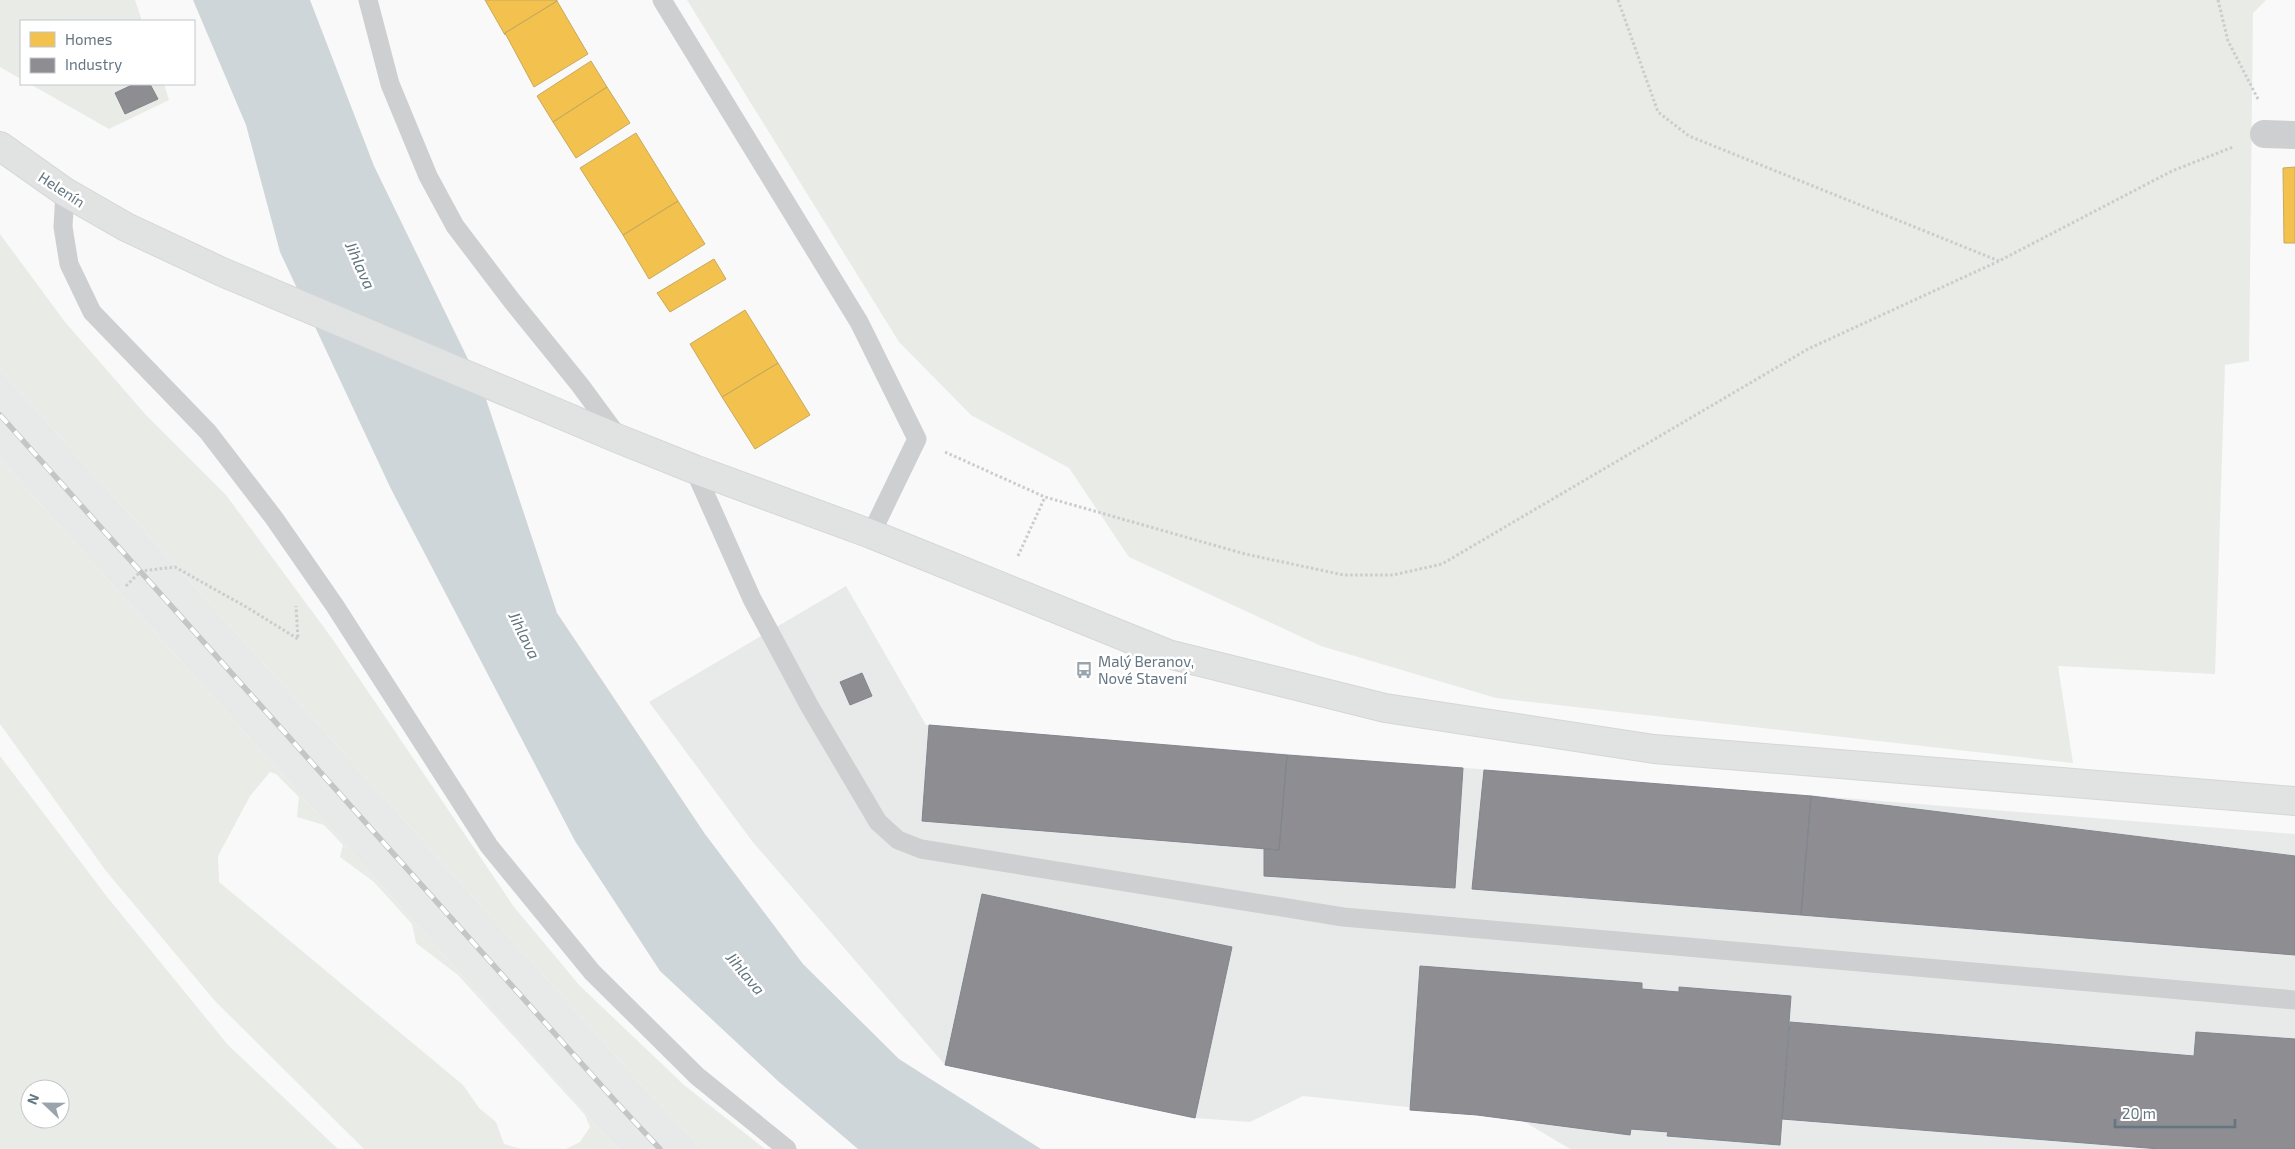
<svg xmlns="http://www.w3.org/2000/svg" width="2295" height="1149" font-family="'Exo 2',sans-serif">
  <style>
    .built { fill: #e8e9e9 }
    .green { fill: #e8ebe6; fill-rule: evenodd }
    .water { fill: #ced6d9 }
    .homes { fill: #f2c14e; stroke: #c8aa5e }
    .industry { fill: #8d8d92; stroke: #81868e }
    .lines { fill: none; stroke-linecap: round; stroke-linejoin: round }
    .secondary-casing { stroke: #d5d6d7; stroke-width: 30 }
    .path { stroke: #cbcccd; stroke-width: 3; stroke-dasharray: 2.5 2.5; stroke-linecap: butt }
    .lane { stroke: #cecfd0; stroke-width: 19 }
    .street { stroke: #cecfd0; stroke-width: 28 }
    .secondary { stroke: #e1e2e2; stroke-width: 28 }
    .rail-casing { stroke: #c3c5c6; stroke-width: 5.5 }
    .rail { stroke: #fff; stroke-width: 4; stroke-dasharray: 11; stroke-linecap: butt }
    .labels { text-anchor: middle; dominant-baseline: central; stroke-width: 5; stroke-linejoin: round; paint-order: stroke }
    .street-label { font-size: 15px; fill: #657683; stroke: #fff }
    .poi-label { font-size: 15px; fill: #657683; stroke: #fff; text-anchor: start }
    .water-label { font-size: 16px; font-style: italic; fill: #60757c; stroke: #fff }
  </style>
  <rect width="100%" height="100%" fill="#f9f9f9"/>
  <!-- built -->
  <path class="built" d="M0 370 639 1082 702 1149H619L595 1124 0 459Z
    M846 586 926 725 2295 834V1149H1570L1520 1119 1303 1096 1250 1122 1195 1118 945 1065 752 841 649 702Z"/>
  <!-- green -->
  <path class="green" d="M0 0H135L142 21H21V79L0 67Z
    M687 0H2266L2253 13 2249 361 2225 365 2215 674 2058 666 2073 763 1496 698 1321 646 1129 557 1069 468 971 415 899 342Z
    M30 84H164L169 100 109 129Z
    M0 234 65 322 146 415 226 495 331 637 514 907 580 986 684 1085 765 1149H702L639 1082 0 370Z
    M0 459 595 1124 619 1149H566L580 1142 590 1127 585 1115 458 975 416 943 412 924 374 882 340 857 343 845 324 825 297 817 299 797 276 774 270 772 250 796 218 856 219 882 463 1085 479 1108 496 1122 504 1144 521 1149H364L215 1001 106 871 0 724Z
    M0 756 108 898 228 1045 338 1149H0ZM30 1089H60V1119H30Z"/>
  <!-- water -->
  <path class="water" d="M193 0H310L374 166 483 390 557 613 705 834 803 964 899 1059 1041 1149H858L778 1081 660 971 575 841 391 489 280 252 246 125Z"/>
  <!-- homes -->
  <path class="homes" d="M485 0H557V1L505 33V35Z
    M557 1 588 54 534 87 505 33Z
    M591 61 607 87 553 122 537 96Z
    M607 87 630 123 576 158 553 122Z
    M636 133 678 201 623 235 580 168Z
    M2295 167V243H2284L2283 168Z
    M678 201 705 244 649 279 623 235Z
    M714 259 726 279 670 312 657 293Z
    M745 310 778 363 722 397 690 344Z
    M778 363 810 415 755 449 722 397Z"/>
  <!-- industry -->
  <path class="industry" d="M134 84H150L158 99 125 114 115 93Z
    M862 673 872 696 850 705 840 682Z
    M929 725 1287 755 1279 850 922 821Z
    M1287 755 1463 768 1455 888 1264 876V849L1279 850Z
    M1484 770 1811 796 1801 915 1472 889Z
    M1811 796 2295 856V955L1801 915Z
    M982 894 1232 947 1195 1118 945 1065Z
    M1420 966 1642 983V989L1679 992V987L1791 996 1780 1145 1667 1136 1668 1132 1631 1129 1630 1135 1477 1115 1410 1110Z
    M1790 1022 2194 1056 2196 1032 2295 1039V1149H2160L1782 1119Z"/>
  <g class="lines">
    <!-- secondary casing -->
    <g class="secondary-casing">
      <path id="secondary" d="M0 146 65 192 126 227 222 272 619 439 694 469 871 534 1168 654 1385 708 1654 749 2295 801"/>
    </g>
    <!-- path -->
    <path class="path" d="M1618 0 1658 112 1689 136 1999 261
      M2218 0 2228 41 2259 101
      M945 452 1045 497 1245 554 1344 575H1393L1442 564 1808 349 1999 261 2172 171 2233 147
      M1018 556 1045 497
      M126 586 141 571 175 567 248 608 298 639 296 606"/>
    <!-- lane -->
    <path class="lane" d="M368 0 390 84 428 176 455 226 512 301 580 385 619 438
      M662 0 859 322 917 439 871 534
      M65 192 63 227 69 264 92 312 208 432 274 518 335 606 489 846 592 972 697 1076 787 1149
      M694 469 752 599 810 707 878 822 898 840 921 849 1343 917 2295 1000"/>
    <!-- street -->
    <path class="street" d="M2264 134 2295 135"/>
    <!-- secondary -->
    <use href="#secondary" class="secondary"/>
    <!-- rail casing -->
    <g class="rail-casing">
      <path id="rail" d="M0 415 617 1103 660 1149"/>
    </g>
    <!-- rail -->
    <use href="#rail" class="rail"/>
  </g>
  <!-- icons -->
  <defs>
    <g id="bus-bare" transform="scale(1.35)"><path d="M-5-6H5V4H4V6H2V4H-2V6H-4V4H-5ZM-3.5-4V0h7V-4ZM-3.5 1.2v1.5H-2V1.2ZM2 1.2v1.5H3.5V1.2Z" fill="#99a4ac" stroke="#fff" stroke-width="2.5" paint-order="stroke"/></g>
  </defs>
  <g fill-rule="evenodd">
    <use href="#bus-bare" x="1084" y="670"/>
  </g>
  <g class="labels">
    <!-- street labels -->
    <g class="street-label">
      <text transform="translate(62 189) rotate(33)">Helenín</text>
    </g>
    <!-- poi labels -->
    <g class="poi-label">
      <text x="1098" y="661">Malý Beranov,<tspan x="1098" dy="17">Nové Stavení</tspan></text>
    </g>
    <!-- water labels -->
    <g class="water-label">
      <text transform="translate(361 265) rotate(66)">Jihlava</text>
      <text transform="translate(525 635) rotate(64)">Jihlava</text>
      <text transform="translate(746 973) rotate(50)">Jihlava</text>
    </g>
  </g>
  <!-- legend -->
  <rect x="20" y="20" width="175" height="65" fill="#ffffff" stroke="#c1c8cd"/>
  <rect x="30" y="32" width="25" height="15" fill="#f2c14e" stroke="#c1c8cd"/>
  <text x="65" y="45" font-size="15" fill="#657683">Homes</text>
  <rect x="30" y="58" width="25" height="15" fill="#8d8d92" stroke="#c1c8cd"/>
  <text x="65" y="70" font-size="15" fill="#657683">Industry</text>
  <!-- north arrow -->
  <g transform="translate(45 1104) rotate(292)"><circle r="24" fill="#ffffff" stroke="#c1c8cd"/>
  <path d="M0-4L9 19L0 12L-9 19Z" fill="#99a4ac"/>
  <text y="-8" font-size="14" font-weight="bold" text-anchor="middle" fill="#657683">N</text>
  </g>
  <!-- scale -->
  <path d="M2115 1119v8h120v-8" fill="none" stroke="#657683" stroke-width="2.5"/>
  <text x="2122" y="1119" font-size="15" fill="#657683" stroke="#ffffff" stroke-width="4" paint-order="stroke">20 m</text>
</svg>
